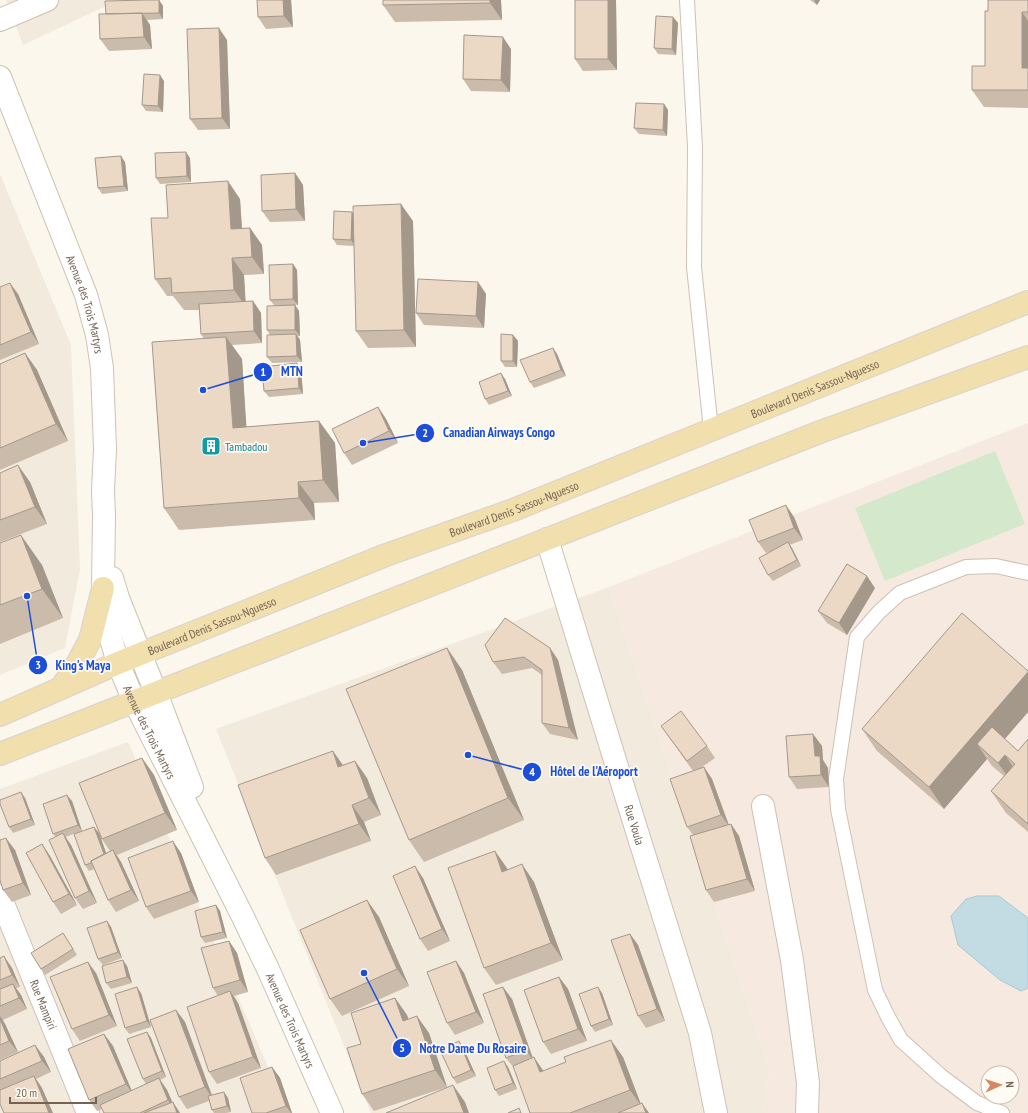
<svg xmlns="http://www.w3.org/2000/svg" width="1028" height="1113" font-family="'PT Sans Narrow',sans-serif">
  <style>
    .residential { fill: #f2eadc }
    .commercial { fill: #f6e9df; fill-rule: evenodd }
    .green { fill: #d4e8cc }
    .water { fill: #c3dbe3; stroke: #aac9d3 }
    .lines { fill: none; stroke-linecap: round; stroke-linejoin: round }
    .service-casing { stroke: #ccc1b4; stroke-width: 16 }
    .minor-casing { stroke: #ccc1b4; stroke-width: 24 }
    .secondary-casing { stroke: #cec2b1; stroke-width: 24 }
    .primary-casing { stroke: #d8d3cf; stroke-width: 24 }
    .service { stroke: #fff; stroke-width: 14 }
    .minor { stroke: #fff; stroke-width: 22 }
    .secondary { stroke: #fff; stroke-width: 22 }
    .primary { stroke: #f1dfae; stroke-width: 22 }
    .wall { fill: #cabbaa }
    .shaded-wall { fill: #a4988b }
    .building { fill: #ebd9c6; stroke: #a4988b }
    .labels { text-anchor: middle; dominant-baseline: central; stroke-width: 3.5; stroke-linejoin: round; paint-order: stroke }
    .street-label { font-size: 12px; fill: #746252; stroke: #fdfbf3 }
    .culture-label { font-size: 12px; fill: #0d838f; stroke: #fdfbf3; text-anchor: start }
    .leader { fill: none; stroke: #1d4ed8; stroke-width: 1.5 }
    .callout-dot { fill: #1d4ed8; stroke: #fdfbf3; stroke-width: 1.5 }
    .mark-label { font-size: 12px; text-anchor: middle; font-weight: bold; fill: #fff }
    .callout-label { font-size: 13px; text-anchor: middle; font-weight: bold; fill: #1d4ed8; stroke: #fdfbf3; stroke-width: 3.5; stroke-linejoin: round; paint-order: stroke }
  </style>
  <rect width="100%" height="100%" fill="#fbf7ed"/>
  <!-- residential -->
  <path class="residential" d="M6 0H119L23 45Z
    M0 174 71 345 80 569 65 648 0 675Z
    M609 587 770 1070 762 1113H371L216 729Z
    M128 742 288 1113H0V789Z"/>
  <!-- commercial -->
  <path class="commercial" d="M1028 423V1113H762L770 1070 609 587ZM988 1073H1012V1097H988Z"/>
  <!-- green -->
  <path class="green" d="M995 451 1025 524 885 581 855 508Z"/>
  <!-- water -->
  <path class="water" d="M977 896H999L1028 918V988L1021 991 1000 980 958 945 951 916 966 899Z"/>
  <g class="lines">
    <!-- service casing -->
    <g class="service-casing">
      <path id="service" d="M687 0 695 147 694 267 711 430
        M1002 1113 977 1103 941 1076 901 1040 888 1017 875 990 838 809 836 779 857 637 879 612 900 593 966 567 996 566 1028 573"/>
    </g>
    <!-- minor casing -->
    <g class="minor-casing">
      <g id="minor">
        <path d="M0 20 47 0"/>
        <path id="s1" d="M547 539 630 809 700 1033 716 1113"/>
        <path d="M763 806 792 960 808 1083 807 1113"/>
        <path id="s2" d="M0 896 88 1113"/>
      </g>
    </g>
    <!-- secondary casing -->
    <g class="secondary-casing">
      <g id="secondary">
        <path id="s3" d="M0 77 86 295 97 335 102 368 105 449 103 491 104 515 103 588 109 632 118 663 134 701 243 917 268 969 332 1113"/>
        <path d="M112 578 118 598 156 693 192 787"/>
      </g>
    </g>
    <!-- primary casing -->
    <g class="primary-casing">
      <g id="primary">
        <path d="M61 688 75 668 90 640 103 588"/>
        <path id="s4" d="M0 715 118 663 386 555 513 510 1028 302"/>
        <path d="M0 754 820 432 1028 357"/>
      </g>
    </g>
    <!-- service -->
    <use href="#service" class="service"/>
    <!-- minor -->
    <use href="#minor" class="minor"/>
    <!-- secondary -->
    <use href="#secondary" class="secondary"/>
    <!-- primary -->
    <use href="#primary" class="primary"/>
  </g>
  <!-- wall -->
  <path class="wall" d="M159 0 163 6V19L147 20 150 25 152 49 109 51 100 39 106 14Z
    M291 0 293 27 266 29 258 17Z
    M501 0 502 20 395 22 383 5Z
    M575 0H616L617 70 583 71 575 59Z
    M810 0H820L817 5Z
    M1028 0V108L984 107 972 90 985 66 988 11Z
    M673 17 678 23 676 55 658 54 654 48Z
    M227 40 230 129 198 130 190 119Z
    M511 49 510 92 471 91 463 79Z
    M164 81 163 112 146 111 142 105Z
    M664 104 668 110 667 136 639 134 634 128Z
    M190 158 191 182 160 184 156 178Z
    M125 162 128 191 102 194 98 188Z
    M295 173 303 185 305 221 270 222 262 211Z
    M240 199 242 228H250L262 245 264 274 244 275 245 302 253 301 261 313 262 343 232 345 242 359 246 427 319 421 335 443 339 502 314 503 315 520 179 530 164 508 204 339 201 334 199 310H184L173 296H167L155 279 168 218Z
    M352 212 353 213 413 221 416 347 368 348 356 331 354 246 337 245 333 239Z
    M293 264 297 270 298 305H295L299 311 300 336H298L300 340 302 362 272 363 267 357 270 335 267 330 274 305 270 300Z
    M478 282 486 294 484 328 424 325 416 313Z
    M0 287 18 294 39 344 0 360Z
    M513 335 518 341 517 367H505L501 361Z
    M553 348 557 354 566 376 534 388 530 382Z
    M25 353 37 370 68 441 0 470V364Z
    M301 369 303 394 269 397 264 391Z
    M505 379 512 396 489 405 485 399Z
    M378 407 386 419 398 443 352 465 344 453Z
    M0 473 30 482 47 524 0 542Z
    M794 517 803 540 789 545 792 548 801 566 773 581 768 575 769 552 766 553 758 542Z
    M0 543 42 565 63 618 0 644Z
    M875 588 847 635 827 623 818 611Z
    M447 648 462 670 524 820 424 862 409 840Z
    M550 648 558 660 578 740 550 734 542 723V675L532 668 502 674 493 662Z
    M1028 671V712L1005 739 1018 751 1028 739V832L1006 813 991 791 1004 776 992 766 987 759 944 809 877 751 862 729Z
    M661 726 707 746 715 758 702 767H704L712 779 729 825 731 824 739 836 755 891 714 902 706 890 693 835 687 827 693 771Z
    M813 734 822 746 823 760 828 768 829 787 797 789 789 777Z
    M142 758 154 775 177 830 117 855 121 862 139 901 116 912 108 900 94 869 89 871 85 865 99 833 106 853 110 851 102 839Z
    M355 761 367 778 381 815 364 822 371 841 276 875 265 858 343 765Z
    M25 798 35 825 13 833 9 827Z
    M72 801 82 831 65 837 71 845 97 903 83 909 75 898 56 837 53 834Z
    M42 844 50 856 77 905 61 914 53 902Z
    M15 850 31 895 12 902 3 890Z
    M181 853 199 902 154 919 146 907Z
    M507 868V870L534 882 563 960 496 985 484 968Z
    M423 878 450 941 428 951 420 939Z
    M216 905 220 911 227 938 205 943 201 937Z
    M379 917 409 986 342 1016 330 999Z
    M107 921 111 927 122 958 103 965 98 959Z
    M630 934 638 945 665 1021 646 1028 638 1016Z
    M67 939 77 955 45 975 41 969Z
    M229 941 237 953 248 992 234 996 238 1003 261 1068 217 1084 209 1072 218 996 213 988Z
    M0 958 12 968 20 987 16 988 21 995 27 1009 3 1020 5 1024 18 1052 0 1060Z
    M456 961 464 973 484 1023 455 1035 447 1023Z
    M127 966 132 983 111 989 106 983Z
    M96 973 117 1026 80 1041 72 1029Z
    M559 977 568 989 587 1041 551 1054 543 1042Z
    M141 993 151 1027 129 1034 125 1028Z
    M602 993 613 1025 595 1032 591 1026Z
    M395 998 407 1015 408 1019 429 1033 447 1087 374 1111 362 1094 361 1044Z
    M512 999 533 1058 543 1071 623 1057 640 1104 649 1113H530L514 1068 506 1058Z
    M176 1010 185 1022 212 1095 228 1098 231 1112 226 1113H214L212 1110 209 1101 187 1109 179 1097Z
    M147 1032 151 1038 166 1077 160 1080 167 1090 172 1102 180 1113H104L102 1109 97 1111 89 1100 104 1034 113 1046 131 1091 146 1084 143 1079Z
    M35 1045 44 1057 51 1072 36 1079 42 1088 0 1104V1061Z
    M463 1047 476 1076 457 1084 453 1078Z
    M272 1067 280 1078 292 1113H252Z
    M508 1067 517 1089 499 1096 495 1090Z"/>
  <!-- shaded-wall -->
  <path class="shaded-wall" d="M159 0 163 6V19L159 13Z
    M283 0H291L293 27 284 16Z
    M490 0H501L502 20 490 3Z
    M608 0H616L617 70 608 59Z
    M814 0H820L817 5Z
    M1022 12 1028 21V76L1022 68Z
    M142 13 150 25 152 49 144 37Z
    M673 17 678 23 676 55 672 49Z
    M219 28 227 40 230 129 222 118Z
    M503 37 511 49 510 92 501 80Z
    M160 75 164 81 163 112 158 106Z
    M664 104 668 110 667 136 663 130Z
    M186 152 190 158 191 182 187 176Z
    M121 156 125 162 128 191 124 186Z
    M295 173 303 185 305 221 296 209Z
    M228 181 240 199 243 246 231 229Z
    M401 204 413 221 416 347 404 330Z
    M352 212 356 218 355 246 351 240Z
    M250 228 262 245 264 274 252 257Z
    M232 258 244 275 246 307 234 290Z
    M293 264 297 270 298 305 293 299Z
    M478 282 486 294 484 328 476 316Z
    M10 283 18 294 39 344 31 332Z
    M253 301 261 313 262 343 254 331Z
    M295 305 299 311 300 336 295 330Z
    M296 334 300 340 302 362 297 356Z
    M513 335 518 341 517 367 513 361Z
    M226 337 242 359 248 450 233 428Z
    M553 348 557 354 566 376 561 370Z
    M25 353 37 370 68 441 56 424Z
    M297 363 301 369 303 394 299 388Z
    M501 373 505 379 512 396 508 391Z
    M378 407 386 419 398 443 389 431Z
    M319 421 335 443 339 502 323 480Z
    M18 465 30 482 47 524 35 507Z
    M298 482 314 503 315 520 299 498Z
    M786 505 794 517 803 540 794 528Z
    M21 535 42 565 63 618 42 589Z
    M788 542 792 548 801 566 797 560Z
    M867 576 875 588 847 635 839 623Z
    M447 648 462 670 524 820 508 798Z
    M550 648 558 660 578 740 569 728Z
    M1028 672V712L990 756 977 744 987 759 944 809 929 787Z
    M813 734 822 746 823 760 828 768 829 787 821 775 815 756Z
    M333 751 345 768 338 767Z
    M1005 755 1020 777 1014 785 998 763Z
    M142 758 154 775 177 830 165 813Z
    M355 761 367 778 381 815 369 798Z
    M704 767 712 779 729 826 721 815Z
    M21 792 25 798 35 825 31 819Z
    M67 795 72 801 82 831 78 825Z
    M352 805 364 822 371 841 359 824Z
    M731 824 739 836 755 891 747 879Z
    M94 827 99 833 110 864 106 858Z
    M63 833 71 845 97 903 89 891Z
    M6 838 15 850 31 895 23 883Z
    M173 841 181 853 199 902 191 891Z
    M42 844 50 856 77 905 69 894Z
    M113 850 121 862 139 901 131 890Z
    M495 851 507 868 514 889 502 872Z
    M522 864 534 882 563 960 551 943Z
    M415 866 423 878 450 941 442 929Z
    M367 900 379 917 409 986 397 969Z
    M216 905 220 911 227 938 223 932Z
    M107 921 111 927 122 958 118 952Z
    M630 934 638 945 665 1021 657 1009Z
    M229 941 237 953 248 992 240 980Z
    M4 956 12 968 20 987 12 975Z
    M123 960 127 966 132 983 127 977Z
    M456 961 464 973 484 1023 476 1012Z
    M88 962 96 973 117 1026 109 1015Z
    M559 977 568 989 587 1041 578 1029Z
    M13 984 21 995 27 1009 19 998Z
    M137 987 141 993 151 1027 147 1021Z
    M503 987 512 999 534 1062 526 1050Z
    M598 987 602 993 613 1025 609 1019Z
    M230 991 238 1003 261 1068 253 1057Z
    M395 998 407 1015 415 1038 403 1021Z
    M176 1010 185 1022 213 1099 205 1087Z
    M0 1016 5 1024 18 1052 9 1041 0 1019Z
    M417 1016 429 1033 447 1087 435 1070Z
    M147 1032 151 1038 166 1077 162 1071Z
    M104 1034 113 1046 134 1096 126 1084Z
    M611 1040 623 1057 642 1107 630 1090Z
    M459 1041 463 1047 476 1076 471 1070Z
    M35 1045 44 1057 51 1072 42 1061Z
    M534 1057 546 1075 540 1072Z
    M504 1061 508 1067 517 1089 513 1083Z
    M272 1067 280 1078 292 1113H291L286 1106Z
    M34 1076 42 1088 53 1113H49Z
    M159 1078 167 1090 175 1108 173 1102 180 1113H177L168 1100Z
    M453 1085 465 1102 469 1113H464Z
    M224 1092 228 1098 231 1112 227 1106Z
    M642 1103 649 1113H646Z"/>
  <!-- building -->
  <path class="building" d="M148 0H159V13L106 14 105 1Z
    M257 0H283L284 16 258 17Z
    M383 0H490V3L383 5Z
    M575 0H608V59H575Z
    M988 0H1028V12H1022V68H1028V90H972V66H985V11H988Z
    M142 13 144 37 100 39 99 14Z
    M656 16 673 17 672 49 654 48Z
    M219 28 222 118 190 119 187 29Z
    M464 35 503 37 501 80 463 79Z
    M144 74 160 75 158 106 142 105Z
    M636 103 664 104 663 130 634 128Z
    M186 152 187 176 156 178 155 153Z
    M121 156 124 186 98 188 95 158Z
    M295 173 296 209 262 211 261 175Z
    M228 181 231 229 250 228 252 257 232 258 234 290 172 293 171 278 155 279 151 218H168L166 185Z
    M401 204 404 330 356 331 353 206Z
    M334 211 352 212 351 240 333 239Z
    M293 264V299L270 300 269 265Z
    M418 279 478 282 476 316 416 313Z
    M10 283 31 332 0 345V287Z
    M253 301 254 331 201 334 199 304Z
    M295 305V330H267V306Z
    M296 334 297 356 267 357V335Z
    M501 334 513 335V361H501Z
    M226 337 233 428 319 421 323 480 298 482 299 498 164 508 152 342Z
    M553 348 561 370 530 382 520 360Z
    M25 353 56 424 0 448V364Z
    M297 363 299 388 264 391 262 367Z
    M501 373 508 391 485 399 479 382Z
    M378 407 389 431 344 453 332 429Z
    M18 465 35 507 0 520V473Z
    M786 505 794 528 758 542 749 520Z
    M21 535 42 589 0 605V543Z
    M788 542 797 560 768 575 759 558Z
    M847 564 867 576 839 623 818 611Z
    M962 613 1028 671V672L929 787 862 729Z
    M505 618 550 648 569 728 542 723V670L524 657 493 662 485 645Z
    M447 648 508 798 409 840 346 689Z
    M681 711 707 746 687 761 661 726Z
    M992 727 1018 751 1028 739V824L991 791 1015 764 1005 755 998 763 977 744Z
    M813 734 815 756H820L821 775 789 777 786 736Z
    M333 751 338 767 355 761 369 798 352 805 359 824 265 858 238 785Z
    M142 758 165 813 102 839 79 783Z
    M704 767 721 815 687 827 670 779Z
    M21 792 31 819 9 827 0 804V800Z
    M67 795 78 825 53 834 43 804Z
    M731 824 747 879 706 890 690 836Z
    M94 827 104 854 91 861V863L85 865 74 834Z
    M63 833 89 891 75 898 49 840Z
    M6 838 23 883 3 890 0 880V840Z
    M173 841 191 891 146 907 128 858Z
    M42 844 69 894 53 902 26 853Z
    M113 850 131 890 108 900 91 861Z
    M495 851 502 872 522 864 551 943 484 968 448 868Z
    M415 866 442 929 420 939 393 876Z
    M367 900 397 969 330 999 300 930Z
    M216 905 223 932 201 937 195 911Z
    M107 921 118 952 98 959 87 928Z
    M63 933 73 949 41 969 31 953Z
    M630 934 657 1009 638 1016 611 940Z
    M229 941 240 980 213 988 201 948Z
    M4 956 12 975 0 980V958Z
    M123 960 127 977 106 983 102 966Z
    M456 961 476 1012 447 1023 427 972Z
    M88 962 109 1015 72 1029 50 977Z
    M559 977 578 1029 543 1042 524 990Z
    M13 984 19 998 0 1006V989Z
    M137 987 147 1021 125 1028 115 994Z
    M503 987 526 1050 506 1058 483 994Z
    M598 987 609 1019 591 1026 579 994Z
    M230 991 253 1057 209 1072 187 1007Z
    M395 998 403 1021 417 1016 435 1070 362 1094 347 1048 361 1044 351 1013Z
    M176 1010 205 1087 179 1097 150 1020Z
    M0 1019 9 1041 0 1045Z
    M147 1032 162 1071 143 1079 127 1039Z
    M104 1034 126 1084 89 1100 68 1049Z
    M611 1040 630 1090 570 1113H530L513 1066 534 1057 540 1072 566 1062 564 1057Z
    M459 1041 471 1070 453 1078 440 1050Z
    M35 1045 42 1061 0 1079V1061Z
    M504 1061 513 1083 495 1090 487 1068Z
    M272 1067 286 1106 266 1113H252L240 1078Z
    M34 1076 49 1113H4L0 1104V1090Z
    M159 1078 168 1100 140 1113H104L100 1105Z
    M453 1085 464 1113H386Z
    M224 1092 227 1106 212 1110 208 1096Z
    M173 1102 177 1113H144Z
    M642 1103 646 1113H618Z
    M519 1108 521 1113H508Z"/>
  <!-- icons -->
  <defs>
    <g id="building-square" transform="scale(1)"><rect x="-9" y="-9" width="18" height="18" rx="4" fill="#0f9aa8" stroke="#fdfbf3"/><path d="M-4-6H4V6H1V3H-1V6H-4ZM-2.5-4.3h1.7v1.8h-1.7ZM.8-4.3h1.7v1.8H.8ZM-2.5-1h1.7V.8h-1.7ZM.8-1h1.7V.8H.8Z" fill="#fff"/></g>
  </defs>
  <g fill-rule="evenodd">
    <use href="#building-square" x="211" y="446"/>
  </g>
  <g class="labels">
    <!-- street labels -->
    <g class="street-label">
      <text stroke="none"><textPath href="#s3" startOffset="243">Avenue des Trois Martyrs</textPath></text>
      <text stroke="none"><textPath href="#s4" startOffset="878">Boulevard Denis Sassou-Nguesso</textPath></text>
      <text stroke="none"><textPath href="#s4" startOffset="554">Boulevard Denis Sassou-Nguesso</textPath></text>
      <text stroke="none"><textPath href="#s4" startOffset="230">Boulevard Denis Sassou-Nguesso</textPath></text>
      <text stroke="none"><textPath href="#s3" startOffset="682">Avenue des Trois Martyrs</textPath></text>
      <text stroke="none"><textPath href="#s1" startOffset="299">Rue Voula</textPath></text>
      <text stroke="none"><textPath href="#s2" startOffset="117">Rue Mampiri</textPath></text>
      <text stroke="none"><textPath href="#s3" startOffset="1003">Avenue des Trois Martyrs</textPath></text>
    </g>
    <!-- culture labels -->
    <g class="culture-label">
      <text x="225" y="446">Tambadou</text>
    </g>
  </g>
  <!-- callouts -->
  <path class="leader" d="M203 390L263 372M363 443L425 433M27 596L38 665M468 755L532 772M364 973L402 1048"/>
  <g class="callout-dot">
    <circle cx="203" cy="390" r="4"/>
    <circle cx="363" cy="443" r="4"/>
    <circle cx="27" cy="596" r="4"/>
    <circle cx="468" cy="755" r="4"/>
    <circle cx="364" cy="973" r="4"/>
    <circle cx="263" cy="372" r="10"/>
    <circle cx="425" cy="433" r="10"/>
    <circle cx="38" cy="665" r="10"/>
    <circle cx="532" cy="772" r="10"/>
    <circle cx="402" cy="1048" r="10"/>
  </g>
  <g class="mark-label">
    <text x="263" y="376">1</text>
    <text x="425" y="437">2</text>
    <text x="38" y="669">3</text>
    <text x="532" y="776">4</text>
    <text x="402" y="1052">5</text>
  </g>
  <g class="callout-label">
    <text x="292" y="376">MTN</text>
    <text x="499" y="437">Canadian Airways Congo</text>
    <text x="83" y="670">King's Maya</text>
    <text x="594" y="776">Hôtel de l'Aéroport</text>
    <text x="473" y="1053">Notre Dame Du Rosaire</text>
  </g>
  <!-- north arrow -->
  <g transform="translate(1000 1085) rotate(87)"><circle r="19" fill="#fdfbf3" stroke="#c6beb3"/>
  <path d="M0-3L7 15L0 10L-7 15Z" fill="#d58862"/>
  <text y="-6" font-size="11" font-weight="bold" text-anchor="middle" fill="#746252">N</text>
  </g>
  <!-- scale -->
  <path d="M10 1097v6h86v-6" fill="none" stroke="#746252" stroke-width="2"/>
  <text x="16" y="1097" font-size="12" fill="#746252" stroke="#fdfbf3" stroke-width="3" paint-order="stroke">20 m</text>
</svg>
